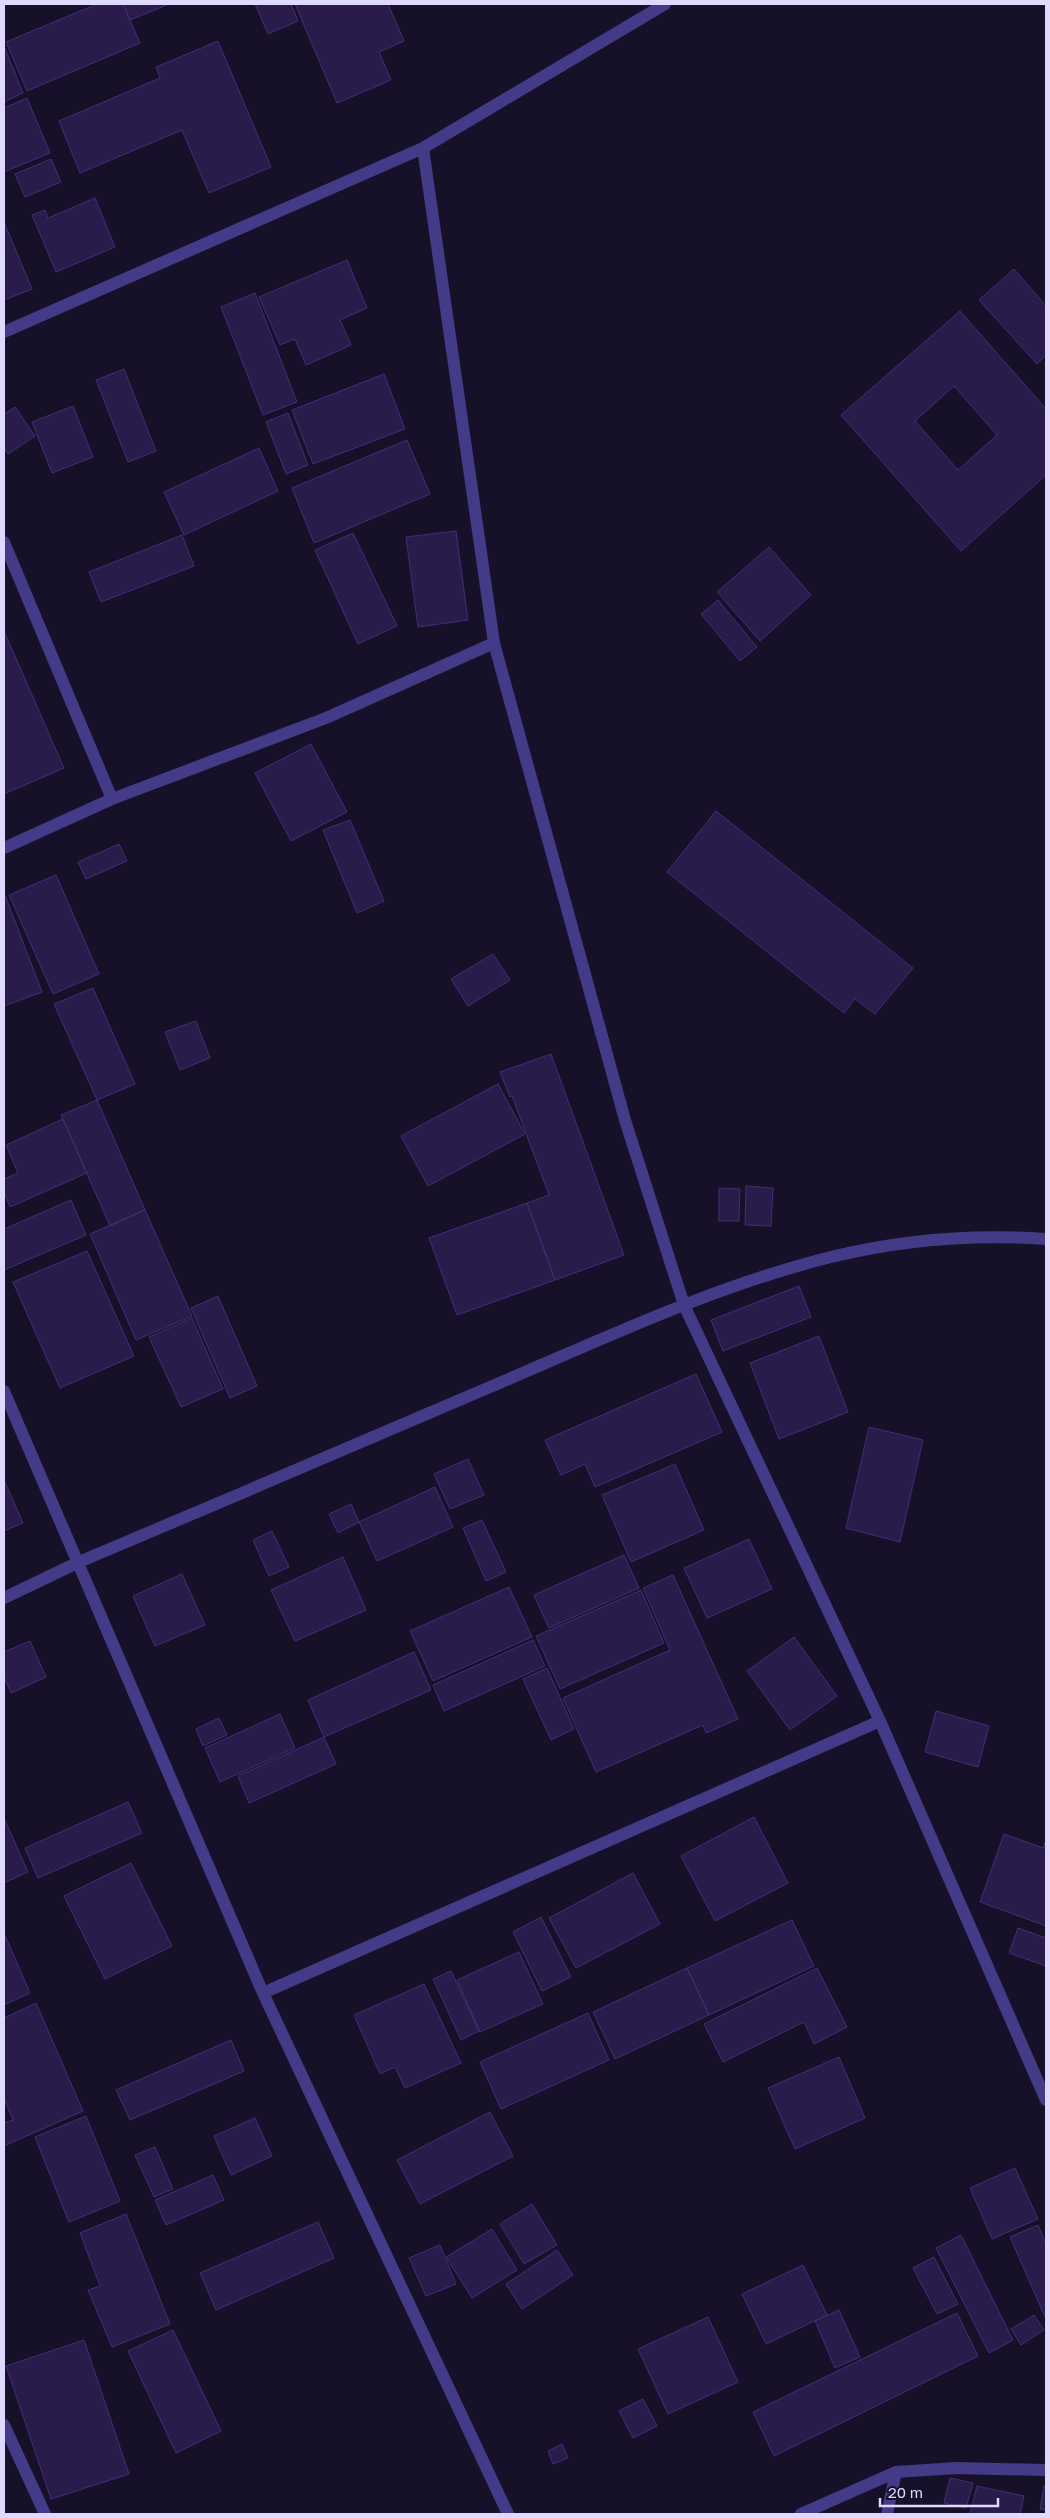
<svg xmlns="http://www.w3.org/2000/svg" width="1050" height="2518" font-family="'Golos Text',sans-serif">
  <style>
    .building { fill: #291c4b; stroke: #422e77; fill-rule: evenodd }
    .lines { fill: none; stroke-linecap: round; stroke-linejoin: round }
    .minor { stroke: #443b88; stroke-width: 12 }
  </style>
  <rect width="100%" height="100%" fill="#161029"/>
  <!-- building -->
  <path class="building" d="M97 4H123L140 43 27 91 6 42Z
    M123 4H169L130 20Z
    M255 4H291L298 21 268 34Z
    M295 4H388L404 41 379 52 391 80 337 103Z
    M218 41 271 167 209 193 182 130 80 173 59 121 160 78 156 67Z
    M4 46 23 93 4 102Z
    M27 98 50 153 4 172V108Z
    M51 159 61 182 25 197 15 174Z
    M95 198 115 247 56 272 32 215 45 210 48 218Z
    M4 222 32 289 4 300Z
    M347 260 367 308 340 320 351 345 306 365 295 339 280 345 259 297Z
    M1014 269 1046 306V355L1037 364 979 300Z
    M255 293 297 402 263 415 221 307Z
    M960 311 1046 409V475L961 551 841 415ZM954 386 997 435 958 470 915 421Z
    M124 369 156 451 128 462 96 380Z
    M384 374 405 429 313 464 292 410Z
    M73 406 93 457 52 473 32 422Z
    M15 407 35 436 8 454 4 448V414Z
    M288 413 308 465 286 474 266 422Z
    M407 440 430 494 314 543 292 488Z
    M259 448 278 491 184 535 164 492Z
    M456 531 468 620 418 627 406 537Z
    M353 533 397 626 358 644 315 550Z
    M182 535 194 566 101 602 89 572Z
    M769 547 811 595 760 641 717 592Z
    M718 600 757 647 740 661 701 614Z
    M4 631 64 768 4 794Z
    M311 744 347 812 291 841 255 773Z
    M716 811 913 968 875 1014 855 999 844 1013 667 872Z
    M350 820 384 901 357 913 323 830Z
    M119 844 127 861 86 879 78 862Z
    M56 875 99 974 53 994 9 895Z
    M5 895 42 992 4 1006V896Z
    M493 954 510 980 468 1006 451 979Z
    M93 988 135 1084 97 1100 54 1004Z
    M196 1021 210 1058 180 1070 165 1032Z
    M551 1054 624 1255 555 1280 527 1203 549 1195 512 1096 510 1097 500 1072Z
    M498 1084 525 1134 428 1186 401 1136Z
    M97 1100 145 1210 110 1226 61 1115Z
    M63 1119 87 1173 10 1207 4 1192V1179L18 1173 6 1145Z
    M746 1186 773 1188 771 1226 745 1225Z
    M719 1188 740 1189 739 1221H719Z
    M71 1200 86 1235 4 1270V1229Z
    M527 1203 555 1280 457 1315 429 1238Z
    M145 1210 192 1316 136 1340 90 1234Z
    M87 1251 134 1356 60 1388 13 1282Z
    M799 1286 811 1317 723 1351 711 1320Z
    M218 1296 257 1386 230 1398 191 1308Z
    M192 1318 223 1389 181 1407 149 1337Z
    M819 1336 848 1412 779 1439 750 1363Z
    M696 1374 722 1432 595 1487 585 1464 561 1475 545 1440Z
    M869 1427 923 1440 900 1542 846 1528Z
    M468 1459 484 1495 450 1509 434 1474Z
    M675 1464 704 1530 631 1562 602 1495Z
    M4 1480 23 1523 4 1531Z
    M435 1487 453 1527 377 1561 359 1522Z
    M351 1504 359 1522 338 1533 329 1514Z
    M482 1520 506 1572 486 1581 463 1528Z
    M272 1531 289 1567 269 1576 253 1540Z
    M749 1539 772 1589 707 1618 684 1568Z
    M624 1555 639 1588 549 1628 534 1595Z
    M343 1557 366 1610 295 1641 271 1590Z
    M182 1574 205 1625 155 1646 133 1596Z
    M673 1575 738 1719 706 1733 703 1725 596 1772 563 1698 670 1650 643 1588Z
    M509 1587 532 1637 433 1681 410 1631Z
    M641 1590 664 1643 560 1689 536 1636Z
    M794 1637 837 1696 790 1730 747 1671Z
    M533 1640 545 1666 444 1711 433 1685Z
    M30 1641 46 1677 11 1693 4 1677V1652Z
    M414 1652 431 1690 324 1737 308 1700Z
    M547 1668 574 1729 551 1740 523 1679Z
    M936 1711 989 1726 978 1767 925 1752Z
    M280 1714 295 1748 220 1782 205 1748Z
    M219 1718 227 1735 203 1746 196 1729Z
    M324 1737 336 1764 249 1803 238 1776Z
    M128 1802 142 1833 38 1878 25 1848Z
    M754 1817 788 1883 715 1921 681 1856Z
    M4 1818 28 1872 4 1883Z
    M1004 1834 1043 1848 1046 1840V1926L980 1902Z
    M131 1863 172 1946 105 1979 64 1896Z
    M633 1873 660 1924 576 1968 549 1918Z
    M541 1917 571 1977 542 1991 513 1932Z
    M792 1920 814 1966 709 2015 687 1968Z
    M1018 1928 1046 1938V1966L1009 1953Z
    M4 1933 30 1993 4 2005Z
    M519 1952 543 2004 480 2032 457 1980Z
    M687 1968 709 2015 615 2059 593 2012Z
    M817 1968 847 2027 814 2044 804 2022 723 2062 704 2024Z
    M451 1971 479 2031 461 2040 433 1979Z
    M424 1984 461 2063 405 2088 395 2067 380 2074 354 2015Z
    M36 2003 83 2111 4 2146V2123L13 2120 4 2099V2018Z
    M588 2013 609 2060 501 2109 480 2062Z
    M231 2040 244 2071 130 2120 116 2090Z
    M839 2057 865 2118 795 2149 768 2088Z
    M490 2112 513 2156 420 2204 397 2160Z
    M86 2116 120 2201 69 2222 35 2137Z
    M255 2118 272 2156 231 2175 214 2136Z
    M155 2147 173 2189 154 2197 135 2155Z
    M1015 2168 1038 2219 992 2239 970 2188Z
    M213 2175 224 2200 166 2225 155 2200Z
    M532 2204 557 2245 524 2264 500 2224Z
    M126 2214 170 2324 112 2347 88 2290 100 2286 80 2233Z
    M318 2222 334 2258 216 2310 200 2273Z
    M1038 2225 1046 2244V2319L1010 2237Z
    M492 2229 517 2270 472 2298 446 2257Z
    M961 2235 1013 2340 989 2353 936 2248Z
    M440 2245 456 2284 426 2296 409 2258Z
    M557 2250 573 2275 522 2309 506 2284Z
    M934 2257 958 2304 937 2314 913 2268Z
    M803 2265 827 2315 766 2344 742 2294Z
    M839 2310 860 2357 835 2368 815 2321Z
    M957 2313 978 2356 774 2456 753 2412Z
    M1034 2315 1044 2330 1021 2345 1011 2329Z
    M708 2317 738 2382 668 2414 638 2349Z
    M173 2330 221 2431 176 2453 128 2351Z
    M84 2340 129 2474 51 2499 6 2366Z
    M643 2399 657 2426 633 2438 619 2411Z
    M562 2444 568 2458 553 2464 548 2451Z
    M950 2478 973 2483 966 2508 944 2503Z
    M977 2486 1024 2496 1020 2514H970Z
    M1044 2486H1046V2510L1040 2509Z"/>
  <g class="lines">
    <!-- minor -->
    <path class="minor" d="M423 148 494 643 625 1120 684 1305 880 1721 1046 2100
      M4 332 423 148 665 4
      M4 542 112 799
      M4 848 112 799 326 718 494 643
      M4 1391 263 1993 508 2514
      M4 1598 79 1562C214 1505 348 1448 483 1390 597 1342 710 1287 831 1257 900 1240 975 1234 1046 1239
      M263 1993 880 1721
      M4 2425 45 2514
      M801 2514 896 2472 956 2468 1046 2470
      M887 2514 896 2472"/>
  </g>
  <!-- border -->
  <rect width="1050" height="2518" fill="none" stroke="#e0d9ff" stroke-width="10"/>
  <!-- scale -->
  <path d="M880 2498v8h118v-8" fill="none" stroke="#e0d9ff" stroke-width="2.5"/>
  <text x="888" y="2498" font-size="15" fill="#e0d9ff" stroke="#161029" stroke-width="4" paint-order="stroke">20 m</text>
</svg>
